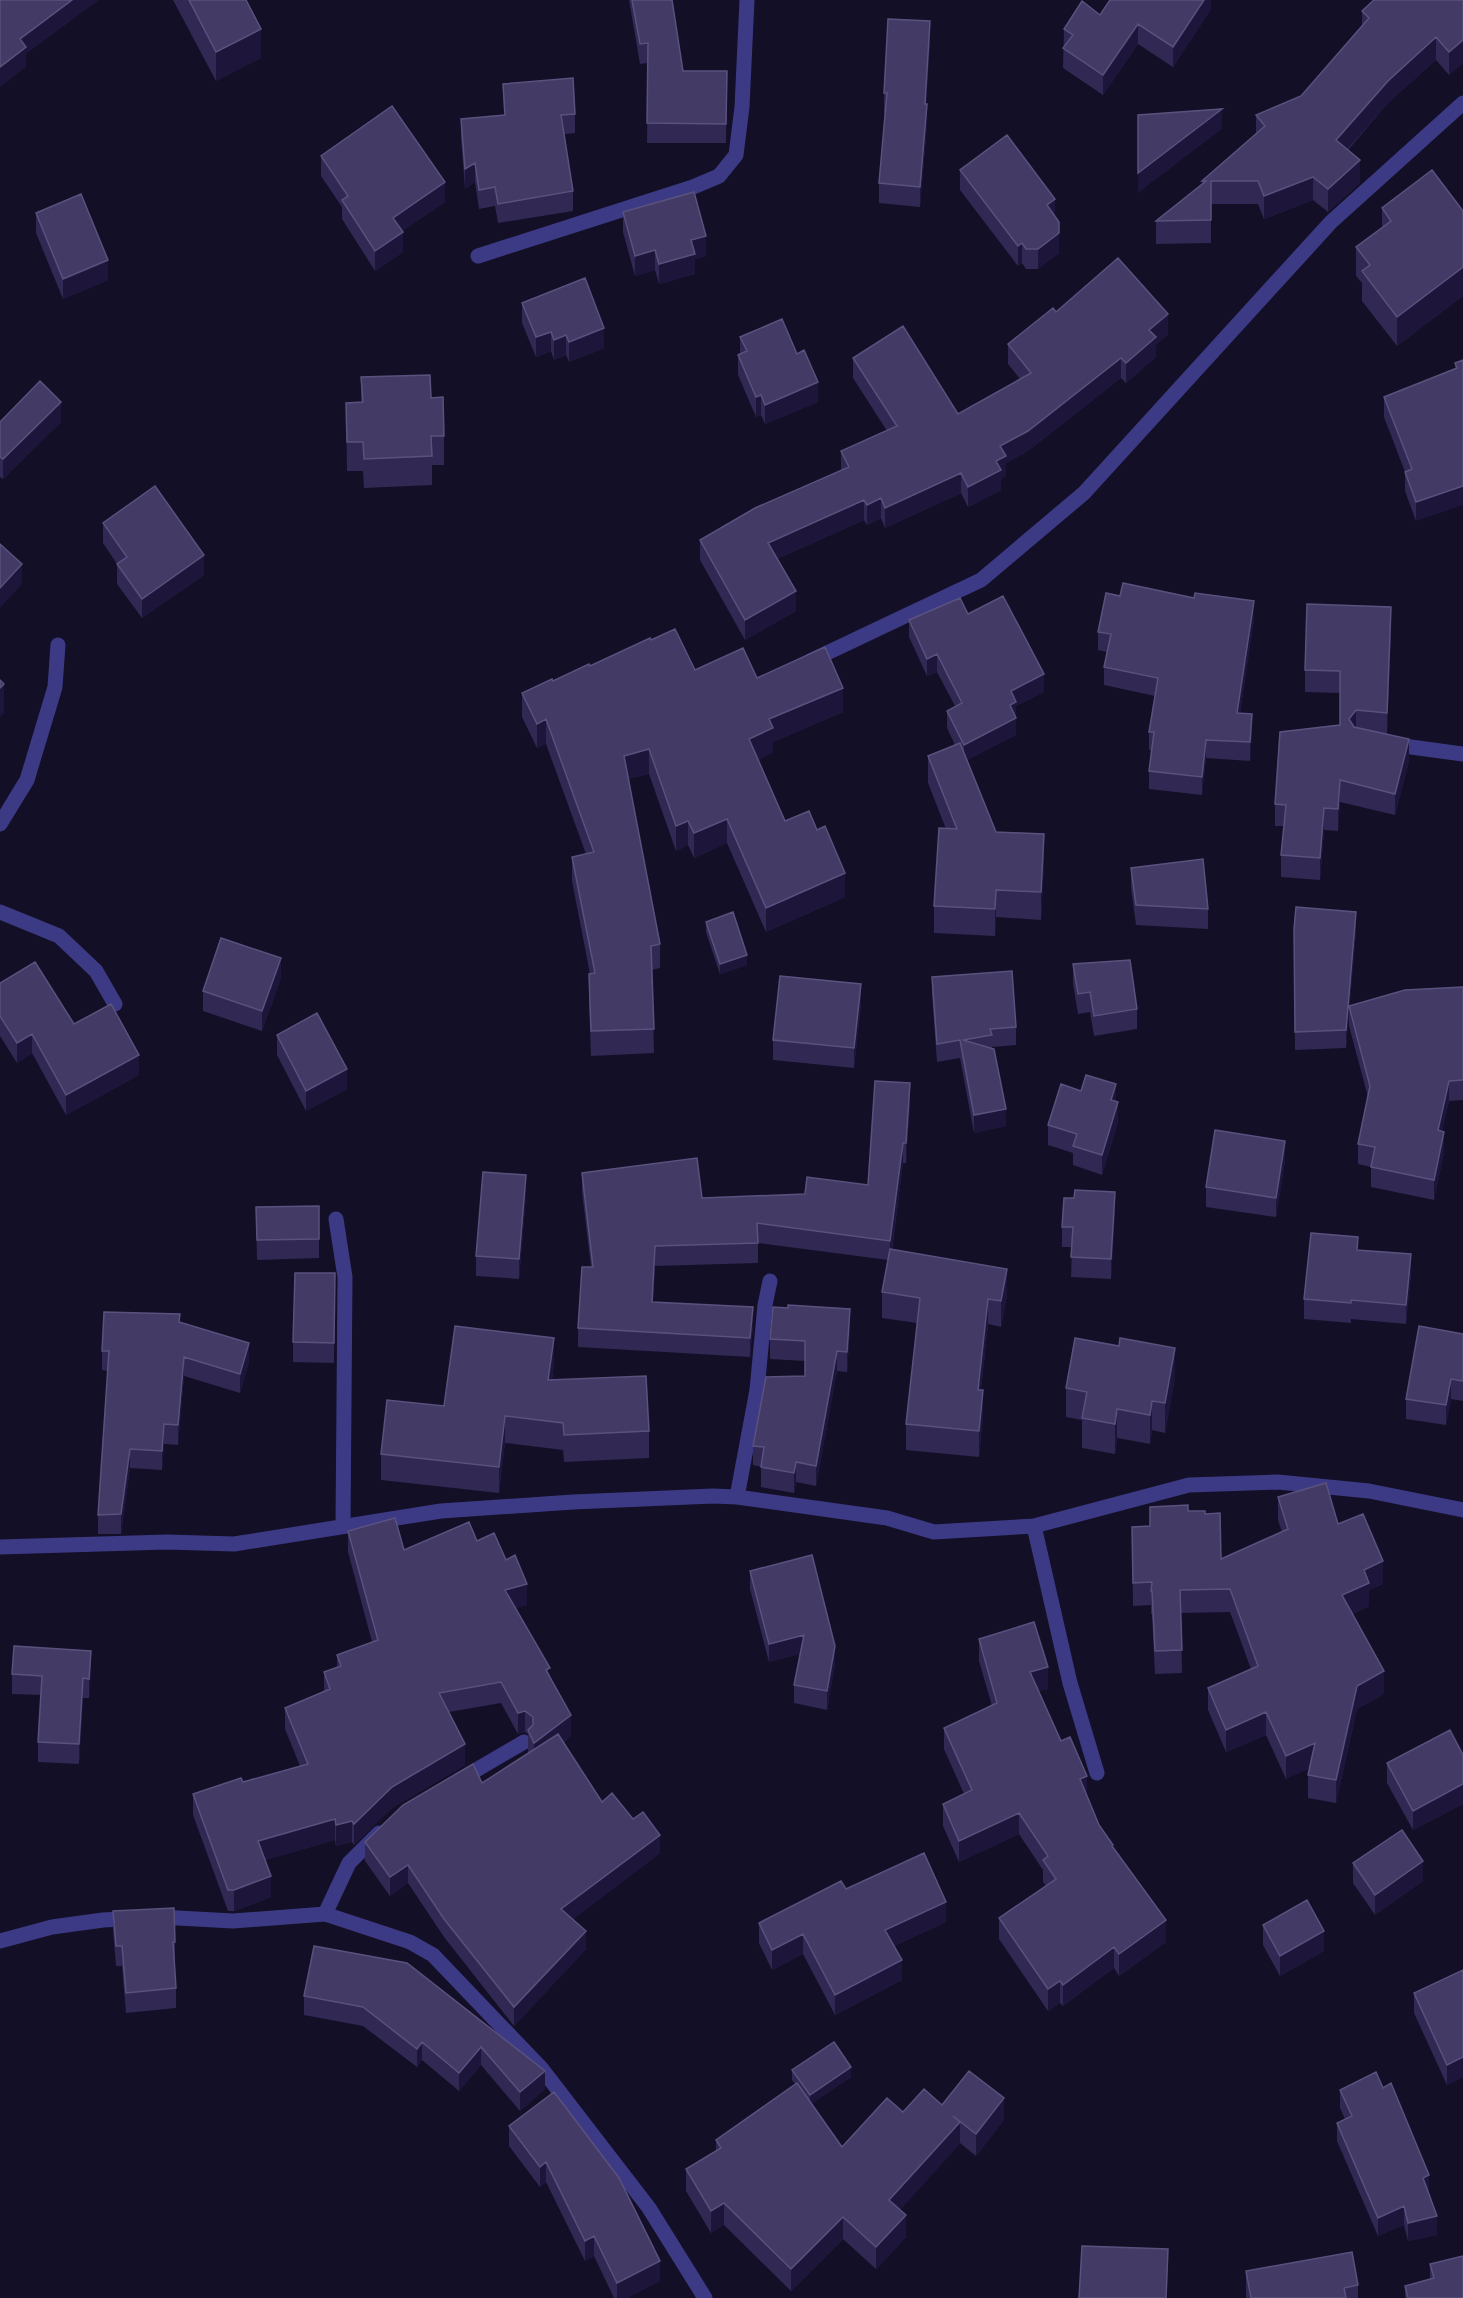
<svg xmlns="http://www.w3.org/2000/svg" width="1463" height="2298" font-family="Raleway,sans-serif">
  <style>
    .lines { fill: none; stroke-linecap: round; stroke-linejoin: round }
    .minor { stroke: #3d3a85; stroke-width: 15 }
    .wall { fill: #312854 }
    .shaded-wall { fill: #1d163a }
    .building { fill: #433a66; stroke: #5a527e; stroke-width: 1.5 }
  </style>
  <rect width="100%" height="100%" fill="#130f26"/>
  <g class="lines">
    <!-- minor -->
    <path class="minor" d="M478 256 693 187 719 176 736 155 742 107 747 0
      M810 661 981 580 1084 493 1331 222 1463 103
      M1389 744 1463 754
      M0 824 27 780 55 687 58 645
      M0 912 59 936 96 971 115 1004
      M336 1219 345 1277 343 1525
      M737 1497 757 1390 765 1305 770 1281
      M1034 1526 1070 1683 1097 1773
      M0 1547 167 1542 234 1544 441 1511 573 1502 713 1496 737 1497 887 1518 934 1532 1034 1526 1189 1485 1278 1482 1369 1491 1463 1510
      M459 1780 524 1742
      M325 1914 349 1863 379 1833
      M0 1941 52 1927 103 1920 159 1917 233 1921 325 1914 410 1942 433 1955 542 2069 649 2208 705 2298"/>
  </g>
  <!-- wall -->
  <path class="wall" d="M173 0H246L261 58 216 81Z
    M629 0H672L683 71H727L726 143H647L648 63 640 64Z
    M1211 0V9L1173 67 1138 44 1103 95 1063 68 1064 29 1100 15Z
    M1463 0V63L1449 75 1436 60 1388 103 1348 150 1360 183 1328 212 1313 200 1264 219 1258 204H1211V243L1156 244V221L1202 184V181L1256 134V115L1301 96 1362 26V11Z
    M930 41 926 104 927 124 920 207 879 203V183L885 113H884V93Z
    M503 84 575 114V133L564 134 573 191V211L498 223 495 206 479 209 475 182 465 189 461 138V119L504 115Z
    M321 156 445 202 402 231 403 252 375 271 342 219V207L321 176Z
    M960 170 1055 216 1059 253 1038 269H1026L1022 263 1018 266 960 190Z
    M1382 208 1463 211V296L1397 346 1362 301V283L1356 276V247L1382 228Z
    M623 212 706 256 695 259V274L659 284 655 270 635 276 623 232Z
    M36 213 108 280 63 299 36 233Z
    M522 303 604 348 569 362 566 355 554 360 551 351 536 357 522 323Z
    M1056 312 1168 334 1156 345V357L1126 383 1121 378 1028 451 1006 463V476L1001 479V490L968 507 961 493 885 528 881 518 867 525 864 520 777 559 796 611 745 640 700 560V540L841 470V451L887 431 853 378V358L958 414 1020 379 1008 364V344Z
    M740 337 818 402 765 424 761 415 756 417 738 375V355L740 353Z
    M1463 360 1416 521 1405 491V472L1384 417V397L1455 369V363Z
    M361 377 431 398 444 436V465H432V485L364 488 363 471H347L346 403 361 402Z
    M0 422H61L3 479 0 477Z
    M103 523 204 575 142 618 117 584V564L103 543Z
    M968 614 1044 692 1016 706V735L967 760 996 832 1044 862 1041 920 996 917 995 936 934 933V906L946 829 928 783V756L955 745 947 728V711L955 706 937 672 927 676 909 637V620Z
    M1254 619 1240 713 1252 732 1250 761 1206 758 1202 795 1149 789V771L1152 750H1149V732L1155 696 1104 685V667L1107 652 1098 650V632Z
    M1391 629 1387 735 1409 761 1395 815 1340 802 1338 831 1324 830 1320 880 1281 877V855L1284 826H1275V804L1340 725V693L1305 692V670Z
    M651 640 695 670 757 678 843 712 773 742V752L758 760 785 821 845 897 766 932 727 843 694 858 688 845 676 851 649 774 628 779 660 944V968L652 970 654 1053 591 1056 589 998V974H590L572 881V857L586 854 546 744 537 748 522 717V693L553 681Z
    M1131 868 1208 909V929L1136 925 1131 888Z
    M706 922 747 965 720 974 706 932Z
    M1294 929 1356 930 1346 1048 1295 1050Z
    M1073 964 1137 1009V1029L1094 1036 1090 1012 1078 1014 1073 984Z
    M932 977 1016 1027V1045L992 1047 1006 1126 974 1133 960 1058 937 1062 932 995Z
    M281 978 262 1031 203 1011V991Z
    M0 983 74 1024 139 1075 66 1115 32 1053 17 1063 0 1036Z
    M1463 987V1100L1449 1101 1442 1131 1444 1152 1434 1200 1371 1187V1167L1358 1164V1144L1368 1097 1349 1026V1006Z
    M861 1004 854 1068 773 1060V1040Z
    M277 1035 347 1089 306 1111 277 1055Z
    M1116 1101 1118 1122 1102 1175 1073 1165V1153L1048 1145V1125Z
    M910 1102 906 1163H903L892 1250 1007 1295 1001 1327 988 1324 981 1390 983 1416 979 1457 906 1450V1424L917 1323 882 1318V1292L888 1260 758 1243V1263L655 1266 653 1302 753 1326 750 1357 578 1347V1328L591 1267 582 1192V1173L702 1198 805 1194 868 1185Z
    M1285 1161 1276 1217 1206 1207V1187Z
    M526 1195 519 1279 476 1276V1256Z
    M319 1206V1258L257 1260 256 1207Z
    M1115 1212 1111 1279 1071 1277 1072 1247H1062V1227Z
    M1358 1250 1411 1274 1406 1324 1351 1319V1323L1304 1319V1299Z
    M335 1273 334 1363 293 1362V1342Z
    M180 1323 249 1362 240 1393 184 1376 178 1445 164 1444 162 1470 130 1468 121 1534H98V1515L108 1371 102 1370V1351Z
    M850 1329 847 1372 837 1371 816 1486 796 1482 794 1493 761 1487V1467L753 1465V1446L805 1376V1361L770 1359V1339Z
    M1463 1334V1401L1451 1399 1446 1425 1406 1419V1399Z
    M554 1365 552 1380 649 1431V1458L564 1462 563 1450 505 1443 499 1493 381 1480V1454L444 1406Z
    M1175 1377 1165 1433 1152 1430 1150 1444 1117 1438 1115 1454 1082 1448V1420L1066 1417V1388Z
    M1278 1497 1338 1524 1383 1584 1369 1590V1606L1352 1614 1384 1694 1357 1709 1336 1803 1308 1798V1775L1309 1768 1286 1779 1266 1735 1226 1752 1208 1710V1688L1251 1669 1230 1612 1181 1613 1182 1673 1155 1674 1152 1614H1151V1605L1133 1606 1132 1527 1150 1526 1188 1511 1205 1514 1221 1559 1282 1532 1278 1520Z
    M348 1531 404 1550 477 1541 506 1560 527 1605 515 1608 550 1675 571 1736 564 1742 602 1802 660 1853 573 1919 586 1949 514 2026 444 1937 408 1883 390 1896 365 1861V1842L482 1783 528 1753V1734L525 1732 518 1734 501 1703 449 1712 465 1765 392 1808 354 1845 352 1842 336 1846 335 1840 265 1860 271 1897 234 1911H228L193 1815V1794L243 1782 300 1766 285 1729V1708L324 1691V1672L337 1668V1655L372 1642 348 1552Z
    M750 1571 835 1664 827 1710 794 1703V1685L800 1654 769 1662 750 1589Z
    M979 1639 1048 1689 1038 1691 1087 1796 1099 1825 1113 1847 1166 1942 1119 1976 1114 1968 1063 2006 1060 2003 1048 2011 999 1939V1918L1046 1886 1043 1882V1870L1019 1834 959 1862 943 1826V1804L964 1794 944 1749V1728L992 1706 979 1661Z
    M91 1670 89 1698H83L79 1764 38 1762V1742L41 1695 12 1694V1674Z
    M1463 1755V1804L1413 1830 1387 1783V1763Z
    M1353 1863 1423 1881 1375 1915 1353 1883Z
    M846 1889 946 1922 894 1946 902 1980 835 2015 803 1954 772 1970 759 1943V1923Z
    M113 1911 175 1942V1962H174L176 1988V2008L126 2013 122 1966H116L113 1931Z
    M1263 1925 1324 1951 1280 1976 1263 1945Z
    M407 1963 545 2089 520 2111 481 2065 459 2091 422 2060 417 2067 363 2026 304 2015V1996Z
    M1463 1970V2077L1447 2085 1414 2013V1993Z
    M792 2070 851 2077 811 2104 842 2147 903 2112 942 2105 1004 2120 976 2156 960 2143 900 2210 906 2237 876 2269 843 2239 791 2291 724 2225 711 2233 686 2191V2169L716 2151V2140L795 2084 792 2080Z
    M1340 2090 1429 2193 1437 2235 1408 2241 1404 2225 1378 2236 1337 2141V2123L1345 2119 1340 2108Z
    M509 2126 619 2178 660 2281 627 2298H614L594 2256 585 2261 546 2182 540 2187 509 2146Z
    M1430 2264 1463 2298H1405V2286L1430 2279Z
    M1246 2271 1358 2285V2298H1246Z"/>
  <!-- shaded-wall -->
  <path class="shaded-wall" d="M72 0H99L26 54V67L0 87V67L20 39Z
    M1204 0H1211V9L1173 67V47Z
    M930 21V41L925 124V104Z
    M1138 24V44L1103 95V75Z
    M261 29V58L216 81V52Z
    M1436 37V60L1388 103 1336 162V140L1388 81Z
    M1463 40V63L1449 75V52Z
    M927 104V124L920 207V187Z
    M1222 109V129L1138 193V173Z
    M1360 160V183L1328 212V189Z
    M475 163V182L465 189V169Z
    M1313 177V200L1264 219V196Z
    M445 182V202L393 238V218Z
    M1055 199V219L1047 205Z
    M403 232V252L375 271V251Z
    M1059 233V253L1038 269V249Z
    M706 236V256L695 259V274L659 284V264L691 240Z
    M1022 243V263L1018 266V246Z
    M655 250V270L635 276V256Z
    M108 260V280L63 299V279Z
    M1463 267V296L1397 346V317Z
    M1168 314V334L1156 345V357L1126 383V363L1149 330Z
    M604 328V348L569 362V342Z
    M551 332V351L536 357V337Z
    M566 335V355L554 360V340Z
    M1121 358V378L1028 451 1006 463V476L1001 479V490L968 507V487L996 461 1000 446Z
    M818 382V402L765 424V405Z
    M761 395V415L756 417V397Z
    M61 402V422L3 479V459Z
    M961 473V493L885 528V508Z
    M1463 486V505L1416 521V502Z
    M881 498V518L867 525V505Z
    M864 500V520L768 563V543Z
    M204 555V575L142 618V599Z
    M22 564V584L0 608V588Z
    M796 591V611L745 640V620Z
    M1254 601V619L1237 731V713Z
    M1391 607V629L1387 735V713Z
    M937 654V672L927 676V659Z
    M1044 674V692L1016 706V735L964 762V745L1011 691Z
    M4 684V713L0 717V688Z
    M843 688V712L773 742V752L749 764V739L769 719Z
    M1356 710V732L1349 719Z
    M1252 714V732L1250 761V742Z
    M546 719V744L537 748V724Z
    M1409 739V761L1395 815V794Z
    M1206 740V758L1202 795V777Z
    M649 749V774L624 780V756Z
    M1340 780V802L1338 831V809Z
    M1324 808V830L1320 880V858Z
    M727 819V843L694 858V833Z
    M688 821V845L676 851V826Z
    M1044 834V862L1041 920V892Z
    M845 873V897L766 932V908Z
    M996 890V917L995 936V909Z
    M1356 912V930L1346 1048V1030Z
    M747 955V965L720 974V964Z
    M281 958V978L262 1031V1011Z
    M861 984V1004L854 1068V1048Z
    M32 1034V1053L17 1063V1043Z
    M139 1055V1075L66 1115V1095Z
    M347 1069V1089L306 1111V1091Z
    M1449 1081V1101L1438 1150V1130Z
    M910 1083V1102L906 1163V1143Z
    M1116 1084V1104L1111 1100Z
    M1118 1102V1122L1102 1175V1155Z
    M1006 1109V1126L974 1133V1115Z
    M1444 1132V1152L1434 1200V1180Z
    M1285 1141V1161L1276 1217V1198Z
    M903 1143V1163L890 1261V1241Z
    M526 1175V1195L519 1279V1259Z
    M1115 1192V1212L1111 1279V1259Z
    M655 1246V1266L652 1322V1302Z
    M1411 1254V1274L1406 1324V1305Z
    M1007 1269V1295L1001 1327V1301Z
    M988 1299V1324L978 1416V1390Z
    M753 1307V1326L750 1357V1338Z
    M850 1309V1329L847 1372V1352Z
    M554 1338V1365L548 1407V1380Z
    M249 1343V1362L240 1393V1374Z
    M1175 1348V1377L1165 1433V1403Z
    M837 1351V1371L816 1486V1466Z
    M184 1357V1376L178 1445V1425Z
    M1451 1379V1399L1446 1425V1405Z
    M983 1390V1416L979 1457V1431Z
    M1152 1401V1430L1150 1444V1415Z
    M1117 1409V1438L1115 1454V1424Z
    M505 1416V1443L499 1493V1467Z
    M164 1424V1444L162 1470V1451Z
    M130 1449V1468L121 1534V1514Z
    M796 1462V1482L794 1493V1473Z
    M1383 1561V1584L1369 1590V1606L1342 1618V1595L1364 1570Z
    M527 1584V1605L505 1611V1590Z
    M804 1635V1653L769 1662V1644Z
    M835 1646V1664L827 1710V1691Z
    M91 1651V1670L89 1698V1679Z
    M1048 1667V1689L1030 1694V1672Z
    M1384 1671V1694L1357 1709 1336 1803V1780L1357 1686Z
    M83 1678V1698L79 1764V1744Z
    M525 1711V1732L518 1734V1713Z
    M1266 1712V1735L1226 1752V1730Z
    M571 1715V1736L534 1764V1743Z
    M1315 1743V1766L1286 1779V1756Z
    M465 1744V1765L392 1808 354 1845V1824L392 1787Z
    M1087 1776V1797L1080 1779Z
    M1463 1784V1804L1413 1830V1811Z
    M1019 1813V1834L959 1862V1841Z
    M335 1819V1840L258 1862V1841Z
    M352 1821V1842L336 1846V1825Z
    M660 1835V1853L561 1928V1909Z
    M1423 1861V1881L1375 1915V1895Z
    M408 1865V1883L390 1896V1877Z
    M271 1876V1897L234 1911V1890Z
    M946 1902V1922L885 1950V1930Z
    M1166 1920V1942L1119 1976V1954Z
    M586 1931V1949L514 2026V2007Z
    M1324 1931V1951L1280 1976V1956Z
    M803 1934V1954L772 1970V1950Z
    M1114 1947V1968L1063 2006V1985Z
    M902 1960V1980L835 2015V1995Z
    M1060 1981V2003L1048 2011V1989Z
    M422 2042V2060L417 2067V2049Z
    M481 2047V2065L459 2091V2073Z
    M1463 2057V2077L1447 2085V2065Z
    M851 2067V2077L810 2105V2095Z
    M545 2071V2089L520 2111V2092Z
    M1004 2098V2120L976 2156V2134Z
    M960 2122V2144L889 2222V2200Z
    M546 2162V2182L540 2187V2167Z
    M1429 2175V2193L1423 2196V2178Z
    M724 2203V2225L711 2233V2211Z
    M1404 2206V2225L1378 2236V2218Z
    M906 2215V2237L876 2269V2247Z
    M1437 2216V2235L1408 2241V2223Z
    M843 2217V2239L791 2291V2269Z
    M594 2236V2256L585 2261V2241Z
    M1168 2249V2269L1167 2298H1166Z
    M660 2261V2281L627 2298H617V2283Z"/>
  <!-- building -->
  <path class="building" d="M0 0H72L20 39 26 47 0 67Z
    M189 0H246L261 29 216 52Z
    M632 0H672L683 71H727L726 124 647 123 648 43 640 44Z
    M1110 0H1204L1173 47 1138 24 1103 75 1063 48 1073 35 1064 29 1082 1 1100 15Z
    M1374 0H1463V40L1449 52 1436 37 1388 81 1336 140 1360 160 1328 189 1313 177 1264 196 1258 181H1211V220L1156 221 1206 181H1202L1265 126 1256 115 1301 96 1369 18 1362 11Z
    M888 19 930 21 925 104H927L920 187 879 183 887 93H884Z
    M573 78 575 114 561 115 573 191 498 204 495 187 479 190 475 163 465 169 461 119 505 115 503 84Z
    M392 106 445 182 393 218 403 232 375 251 342 200 348 196 321 156Z
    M1222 109 1138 173V115Z
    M1007 135 1055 199 1047 205 1059 222V233L1038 249H1026L1022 243 1018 246 960 170Z
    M1432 170 1463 211V267L1397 317 1362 271 1370 265 1356 247 1391 221 1382 208Z
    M694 192 706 236 691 240 695 254 659 264 655 250 635 256 623 212Z
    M81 194 108 260 63 279 36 213Z
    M1118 258 1168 314 1149 330 1156 337 1126 363 1121 358 1028 431 1000 446 1006 456 996 461 1001 470 968 487 961 473 885 508 881 498 867 505 864 500 768 543 796 591 745 620 700 540 755 508 849 467 841 451 897 426 853 358 903 326 958 414 1031 373 1008 344 1053 308 1056 312Z
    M585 278 604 328 569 342 566 335 554 340 551 332 536 337 522 303Z
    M782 319 797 354 804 350 818 382 765 405 761 395 756 397 738 355 747 351 740 337Z
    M1463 360V486L1416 502 1405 472 1412 469 1384 397 1457 368 1455 363Z
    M430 375 431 398 443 397 444 436H431L432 456 364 459 363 442H347L346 403 363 402 361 377Z
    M40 381 61 402 3 459 0 457V422Z
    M155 486 204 555 142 599 117 564 127 557 103 523Z
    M0 544 22 564 0 588Z
    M1123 583 1194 598 1195 593 1254 601 1237 713 1252 714 1250 742 1206 740 1202 777 1149 771 1154 732H1149L1158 678 1104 667 1111 634 1098 632 1106 593 1120 596Z
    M1003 596 1044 674 1011 691 1016 702 1010 705 1016 718 964 745 947 711 962 703 937 654 927 659 909 620 960 598 968 614Z
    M1307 604 1391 607 1387 713 1356 710 1349 719 1354 727 1409 739 1395 794 1340 780 1338 809 1324 808 1320 858 1281 855 1286 805 1275 804 1280 732 1340 725V671L1305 670Z
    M675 629 695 670 743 648 757 678 825 647 843 688 769 719 773 728 749 739 785 821 809 811 817 830 825 826 845 873 766 908 727 819 694 833 688 821 676 826 649 749 624 756 660 944 651 946 654 1029 591 1031 589 974 595 973 572 857 594 852 546 719 537 724 522 693 552 679 553 681 589 664 590 666 650 638 651 640Z
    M0 680 4 684 0 688Z
    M960 743 996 832 1044 834 1041 892 996 890 995 909 934 906 939 828 957 829 928 756Z
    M1203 859 1208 909 1136 905 1131 868Z
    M1296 907 1356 912 1346 1030 1295 1032 1294 929Z
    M733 912 747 955 720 964 706 922Z
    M221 938 281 958 262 1011 203 991Z
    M1130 960 1137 1009 1094 1016 1090 992 1078 994 1073 964Z
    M35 962 74 1024 111 1004 139 1055 66 1095 32 1034 17 1043 0 1016V983Z
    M1012 971 1016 1027 990 1029 992 1035 963 1040 994 1049 1006 1109 974 1115 960 1040 937 1044 932 977Z
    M780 976 861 984 854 1048 773 1040Z
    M1463 987V1080L1449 1081 1438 1130 1444 1132 1434 1180 1371 1167 1375 1147 1358 1144 1370 1086 1349 1006 1405 990Z
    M317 1013 347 1069 306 1091 277 1035Z
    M1086 1075 1116 1084 1111 1100 1118 1102 1102 1155 1073 1146 1077 1134 1048 1125 1061 1084 1081 1091Z
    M875 1081 910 1083 906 1143H903L890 1241 757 1223 758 1243 655 1246 652 1302 753 1307 750 1338 578 1328 582 1267H593L582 1173 697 1158 702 1198 805 1194 807 1177 868 1185Z
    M1215 1130 1285 1141 1276 1198 1206 1187Z
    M483 1172 526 1175 519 1259 476 1256Z
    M1075 1190 1115 1192 1111 1259 1071 1257 1073 1227H1062L1064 1198H1074Z
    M319 1206V1239L257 1240 256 1207Z
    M1311 1233 1358 1237 1357 1250 1411 1254 1406 1305 1351 1300V1303L1304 1299Z
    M890 1249 1007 1269 1001 1301 988 1299 978 1390H983L979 1431 906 1424 920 1298 882 1292Z
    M295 1273H335L334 1343 293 1342Z
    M788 1305 850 1309 847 1352 837 1351 816 1466 796 1462 794 1473 761 1467 764 1447 753 1446 766 1377 805 1376V1341L770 1339 773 1307 788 1308Z
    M104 1312 180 1314 179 1322 249 1343 240 1374 184 1357 178 1425 164 1424 162 1451 130 1449 121 1514 98 1515 109 1351H102Z
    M455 1326 554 1338 548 1380 646 1376 649 1431 564 1435 563 1423 505 1416 499 1467 381 1454 387 1400 444 1406Z
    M1419 1326 1463 1334V1381L1451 1379 1446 1405 1406 1399Z
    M1075 1338 1119 1346 1120 1338 1175 1348 1165 1403 1152 1401 1150 1415 1117 1409 1115 1424 1082 1418 1087 1392 1066 1388Z
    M1326 1483 1338 1524 1363 1514 1383 1561 1364 1570 1369 1583 1342 1595 1384 1671 1357 1686 1336 1780 1308 1775 1315 1743 1286 1756 1266 1712 1226 1730 1208 1688 1258 1666 1230 1589 1180 1590 1182 1650 1155 1651 1152 1591H1151L1152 1582 1133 1583 1132 1527 1150 1526V1507L1188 1505V1511H1205V1514L1220 1513 1221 1559 1288 1529 1278 1497Z
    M395 1518 404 1550 469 1522 477 1541 494 1533 506 1560 515 1555 527 1584 505 1590 550 1668 546 1670 571 1715 534 1743 528 1730 533 1725V1717L525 1711 518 1713 501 1682 439 1693 465 1744 392 1787 354 1824 352 1821 336 1825 335 1819 258 1841 271 1876 234 1890H228L193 1794 241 1778 243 1782 308 1764 285 1708 330 1689 324 1672 341 1666 337 1655 378 1640 348 1531Z
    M812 1555 835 1646 827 1691 794 1685 804 1635 769 1644 750 1571Z
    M1034 1622 1048 1667 1030 1672 1061 1741 1070 1737 1087 1776 1080 1779 1099 1825 1113 1845 1112 1846 1166 1920 1119 1954 1114 1947 1063 1985 1060 1981 1048 1989 999 1918 1056 1879 1043 1860 1048 1856 1019 1813 959 1841 943 1804 972 1790 944 1728 997 1703 979 1639Z
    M14 1646 91 1651 89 1679 83 1678 79 1744 38 1742 42 1676 12 1674Z
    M1450 1730 1463 1755V1784L1413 1811 1387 1763Z
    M558 1734 602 1802 612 1793 633 1819 643 1812 660 1835 561 1909 586 1931 514 2007 444 1919 408 1865 390 1877 365 1842 403 1805 473 1764 482 1783Z
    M1402 1830 1423 1861 1375 1895 1353 1863Z
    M924 1853 946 1902 885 1930 902 1960 835 1995 803 1934 772 1950 759 1923 841 1881 846 1889Z
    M1307 1900 1324 1931 1280 1956 1263 1925Z
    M174 1908 175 1942H173L176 1988 126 1993 122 1946H116L113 1911Z
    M314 1946 407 1963 545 2071 520 2092 481 2047 459 2073 422 2042 417 2049 363 2007 304 1996Z
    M1463 1970V2057L1447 2065 1414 1993Z
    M834 2042 851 2067 810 2095 792 2070Z
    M969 2071 1004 2098 976 2134 953 2116 960 2122 889 2200 906 2215 876 2247 843 2217 791 2269 724 2203 711 2211 686 2169 721 2148 716 2140 797 2083 842 2147 887 2098 903 2112 924 2089 942 2105Z
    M1376 2072 1383 2088 1391 2083 1429 2175 1423 2178 1437 2216 1408 2223 1404 2206 1378 2218 1337 2123 1352 2116 1340 2090Z
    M554 2092 619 2178 660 2261 617 2283 594 2236 585 2241 546 2162 540 2167 509 2126Z
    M1082 2246 1168 2249 1166 2298H1079Z
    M1352 2252 1358 2285 1344 2288 1346 2298H1251L1246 2271Z
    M1463 2256V2298H1408L1405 2286 1434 2278 1430 2264Z"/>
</svg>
